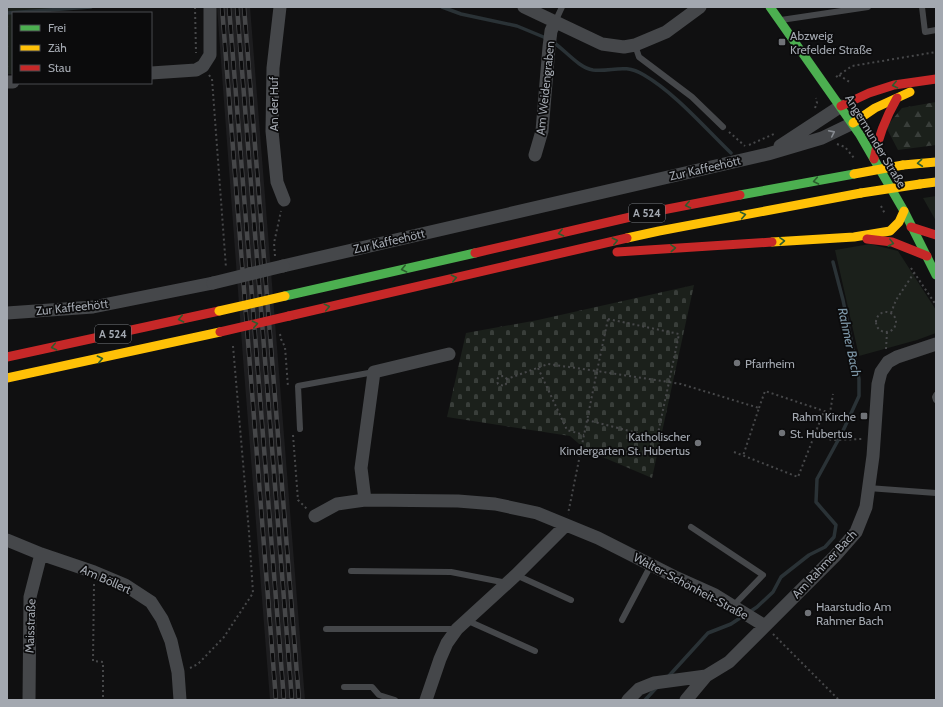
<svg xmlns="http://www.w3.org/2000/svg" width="943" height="707" font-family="Cabin,sans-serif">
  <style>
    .built { fill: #1d1d1f }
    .grass { fill: #1b201b }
    .forest { fill: url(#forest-firs) }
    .cemetery { fill: url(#cemetery-stones) }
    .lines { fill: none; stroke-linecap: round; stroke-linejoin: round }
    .stream { stroke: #2a3236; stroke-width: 3.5 }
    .path { stroke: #47484a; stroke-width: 2; stroke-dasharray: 2 3; stroke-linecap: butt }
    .lane { stroke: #45474a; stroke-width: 6 }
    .street { stroke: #45474a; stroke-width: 13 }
    .fast { stroke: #4caf50; stroke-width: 9 }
    .slow { stroke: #ffc107; stroke-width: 9 }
    .jam { stroke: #c62828; stroke-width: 9 }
    .rail-casing { stroke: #464749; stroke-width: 4.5 }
    .rail { stroke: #0b0b0c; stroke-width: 3; stroke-dasharray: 9; stroke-linecap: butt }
    .street-bridge { stroke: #45474a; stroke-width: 13 }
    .slow-bridge { stroke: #ffc107; stroke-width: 9 }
    .jam-bridge { stroke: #c62828; stroke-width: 9 }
    .oneway { stroke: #2c5d2e }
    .oneway2 { stroke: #878b91 }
    .poi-dot { fill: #707378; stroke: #0b0b0c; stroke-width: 1.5 }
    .labels { text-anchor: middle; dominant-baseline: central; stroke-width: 3.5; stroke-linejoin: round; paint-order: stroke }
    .shield { fill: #0b0b0c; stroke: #75797f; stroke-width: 1 }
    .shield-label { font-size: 11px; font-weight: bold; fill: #a3a8b0 }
    .poi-label { font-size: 12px; fill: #a3a8b0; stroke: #0b0b0c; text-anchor: start }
    .street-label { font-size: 12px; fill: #a3a8b0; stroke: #0b0b0c }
    .water-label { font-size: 13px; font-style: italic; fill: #7d97a8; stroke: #0b0b0c }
  </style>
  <defs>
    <pattern id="forest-firs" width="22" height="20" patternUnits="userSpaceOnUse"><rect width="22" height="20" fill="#1b201b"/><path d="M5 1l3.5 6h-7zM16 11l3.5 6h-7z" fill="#393e3a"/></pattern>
    <pattern id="cemetery-stones" width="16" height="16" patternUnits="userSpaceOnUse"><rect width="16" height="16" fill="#1b201b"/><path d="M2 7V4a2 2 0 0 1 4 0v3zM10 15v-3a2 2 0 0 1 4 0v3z" fill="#393e3a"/></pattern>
  </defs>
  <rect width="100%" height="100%" fill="#101011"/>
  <!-- built -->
  <path class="built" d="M217 7H250L305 700H270L243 358Z"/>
  <!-- grass -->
  <path class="grass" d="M936 196V221L923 198Z
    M870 244 898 251 936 310V333L917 340 859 356 835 250Z"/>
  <!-- forest -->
  <path class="forest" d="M7 7H51V13H13V74H7Z
    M936 102V145L898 150 886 127 902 108Z"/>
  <!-- cemetery -->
  <path class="cemetery" d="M694 285 652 478 586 450 570 436 447 417 466 333 538 320Z"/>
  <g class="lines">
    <!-- stream -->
    <path class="stream" d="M442 7 461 14 517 26 546 38
      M7 13 91 7
      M553 42C565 50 579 68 593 70 613 72 624 63 644 75 675 93 705 128 731 153
      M748 613 757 607 773 592 781 577 809 555 825 547 834 537 836 525 816 502 817 479 842 433 859 396V379L843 300 833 262
      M667 678 708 633 731 624 743 616
      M645 700 658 686"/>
    <!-- path -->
    <path class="path" d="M195 7 196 53
      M209 75 212 79 226 268
      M839 75 851 83
      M836 77 852 66 936 52
      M815 108 817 103 816 98
      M729 132 745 146
      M837 144 845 147 854 158
      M749 145 774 134
      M881 206 885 214
      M275 256 274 243 281 211
      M911 268 936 305
      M876 322a10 10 0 1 1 20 0a10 10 0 1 1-20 0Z
      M891 313 896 300 914 273
      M608 319 679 334 669 382 597 371Z
      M280 334 281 339 285 347 288 387
      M886 349 887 332
      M538 368 567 430 584 435
      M507 379 504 376C498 376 496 379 498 384L504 386 506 384 507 379 548 364 597 371 568 514
      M759 408 765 391 830 413 833 394
      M587 420 657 438 669 382 681 384 759 408 743 456
      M293 435 298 500 307 509
      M815 435 832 440 863 439
      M734 452 798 477 824 411
      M94 584 93 661 103 662V700
      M773 634 839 700
      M190 668 198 664 224 637 253 593 249 532 233 346"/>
    <!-- lane -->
    <path class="lane" d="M922 7 925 32 936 30
      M781 20 868 7
      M555 22 562 7
      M635 45 639 57 692 97 723 127
      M936 395 935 397 936 400
      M300 429 298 386 374 372
      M868 488 936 493
      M691 527 763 575 733 606
      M351 571 451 572 507 583
      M516 575 571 600
      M466 620 535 651
      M622 620 651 565
      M326 629H455
      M344 687H372L379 695 395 700"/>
    <!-- street -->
    <path class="street" d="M280 7 273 68 272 131 277 182 284 200
      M524 7 602 44 624 47 635 45 666 32 700 7
      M151 73 196 70 203 66 210 55V7
      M7 82H13
      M780 146 841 106
      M535 155 542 131 549 47 551 31 555 22
      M283 266 768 154 822 138 853 123
      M7 313 93 307 213 283
      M365 500 361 468 374 372 449 354
      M315 516 337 504 365 500 458 501 495 504 537 513 598 538 677 578 715 595 765 626
      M7 540 41 554 94 572 125 585 151 602 162 619 171 641 178 672 180 700
      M29 700 30 597 41 554
      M426 700 440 659 447 643 457 629 516 575 566 525
      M628 700 639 689 654 683 706 676 729 662 835 556 856 532 866 507 873 456 878 384 881 372 888 362 897 357 936 344
      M686 700 706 676"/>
    <!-- fast -->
    <path class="fast" d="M770 7 860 135 904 211 936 275
      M740 195 854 174
      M285 296 475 253"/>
    <!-- slow -->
    <path class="slow" d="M853 123 875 108 910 92
      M903 165 936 162
      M920 184 936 182
      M627 238 659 231 861 193
      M772 242 854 237 890 231 899 222 904 211
      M7 378 220 332"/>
    <!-- jam -->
    <path class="jam" d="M841 106 869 93 894 85 936 79
      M874 159C878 137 886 117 897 98
      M911 227 936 235
      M867 239 892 242 927 256
      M617 252 772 242
      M475 253 652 212 740 195
      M289 316 627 238
      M7 357 219 311"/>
    <!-- rail casing -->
    <g class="rail-casing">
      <path id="rail" d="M222 7 276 700
        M229 7 284 700
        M237 7 292 700
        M244 7 299 700"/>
    </g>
    <!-- rail -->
    <use href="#rail" class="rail"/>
    <!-- street-bridge -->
    <path class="street-bridge" d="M213 283 283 266"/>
    <!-- slow-bridge -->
    <path class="slow-bridge" d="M854 174 903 165
      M861 193 920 184
      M219 311 285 296"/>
    <!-- jam-bridge -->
    <path class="jam-bridge" d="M220 332 289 316"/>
  </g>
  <!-- one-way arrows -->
  <defs><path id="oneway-chevron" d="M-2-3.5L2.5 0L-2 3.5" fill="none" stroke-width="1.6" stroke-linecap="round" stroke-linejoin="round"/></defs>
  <g class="oneway">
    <use href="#oneway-chevron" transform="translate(895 85) rotate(168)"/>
    <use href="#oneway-chevron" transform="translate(920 163) rotate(174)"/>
    <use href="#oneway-chevron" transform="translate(816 181) rotate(169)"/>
    <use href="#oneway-chevron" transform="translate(688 205) rotate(169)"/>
    <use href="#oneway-chevron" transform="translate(743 215) rotate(-11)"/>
    <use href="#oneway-chevron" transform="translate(561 233) rotate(167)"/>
    <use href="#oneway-chevron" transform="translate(615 241) rotate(-13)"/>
    <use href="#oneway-chevron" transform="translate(782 241) rotate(-3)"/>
    <use href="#oneway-chevron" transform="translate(891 243) rotate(14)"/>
    <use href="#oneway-chevron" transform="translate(673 248) rotate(-4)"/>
    <use href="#oneway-chevron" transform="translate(404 269) rotate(167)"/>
    <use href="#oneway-chevron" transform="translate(454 278) rotate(-13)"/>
    <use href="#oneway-chevron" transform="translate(327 307) rotate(-13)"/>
    <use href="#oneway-chevron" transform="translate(181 319) rotate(168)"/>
    <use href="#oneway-chevron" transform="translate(255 324) rotate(-13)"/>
    <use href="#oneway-chevron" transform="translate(54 347) rotate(168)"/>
    <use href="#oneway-chevron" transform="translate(100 359) rotate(-12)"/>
  </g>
  <use class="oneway2" href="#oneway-chevron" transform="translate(832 133) rotate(-26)"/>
  <!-- markers -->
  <g class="poi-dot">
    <rect x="778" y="38" width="8" height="8" rx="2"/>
    <circle cx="737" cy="363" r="4"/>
    <rect x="860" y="412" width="8" height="8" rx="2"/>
    <circle cx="782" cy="433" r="4"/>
    <circle cx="698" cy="443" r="4"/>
    <circle cx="808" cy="613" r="4"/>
  </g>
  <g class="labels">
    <!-- shield labels -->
    <g class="shield">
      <rect x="629" y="204" width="36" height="18" rx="3"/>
      <rect x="95" y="325" width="36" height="18" rx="3"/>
    </g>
    <g class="shield-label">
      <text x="647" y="213">A 524</text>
      <text x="113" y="334">A 524</text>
    </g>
    <!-- poi labels -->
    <g class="poi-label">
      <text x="790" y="35">Abzweig<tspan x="790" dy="14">Krefelder Straße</tspan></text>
      <text x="745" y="363">Pfarrheim</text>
      <text x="856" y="416" text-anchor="end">Rahm Kirche</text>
      <text x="790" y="433">St. Hubertus</text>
      <text x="690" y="436" text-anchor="end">Katholischer<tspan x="690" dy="14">Kindergarten St. Hubertus</tspan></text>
      <text x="816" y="606">Haarstudio Am<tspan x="816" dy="14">Rahmer Bach</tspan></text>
    </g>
    <!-- street labels -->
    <g class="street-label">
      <text transform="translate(545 88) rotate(-84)">Am Weidengraben</text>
      <text transform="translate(273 104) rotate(-90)">An der Huf</text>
      <text transform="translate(876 141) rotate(59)">Angermunder Straße</text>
      <text transform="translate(705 168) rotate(-13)">Zur Kaffeehött</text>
      <text transform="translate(389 241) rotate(-13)">Zur Kaffeehött</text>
      <text transform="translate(72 307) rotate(-6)">Zur Kaffeehött</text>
      <text transform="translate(824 564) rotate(-47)">Am Rahmer Bach</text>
      <text transform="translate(106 579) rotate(24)">Am Böllert</text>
      <text transform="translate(691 586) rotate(28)">Walter-Schönheit-Straße</text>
      <text transform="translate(30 626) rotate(-88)">Maisstraße</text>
    </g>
    <!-- water labels -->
    <g class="water-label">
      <text transform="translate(850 342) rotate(78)">Rahmer Bach</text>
    </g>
  </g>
  <!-- border -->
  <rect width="943" height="707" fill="none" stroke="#a3a8b0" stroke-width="16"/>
  <!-- legend -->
  <rect x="12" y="12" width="140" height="72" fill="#0b0b0c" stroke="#484a4e"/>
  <rect x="20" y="25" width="20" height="6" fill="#4caf50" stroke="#484a4e"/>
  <text x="48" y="32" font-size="12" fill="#a3a8b0">Frei</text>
  <rect x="20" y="45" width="20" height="6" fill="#ffc107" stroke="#484a4e"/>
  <text x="48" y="52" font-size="12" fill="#a3a8b0">Zäh</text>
  <rect x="20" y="65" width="20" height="6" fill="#c62828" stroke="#484a4e"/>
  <text x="48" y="72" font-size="12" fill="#a3a8b0">Stau</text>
</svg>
